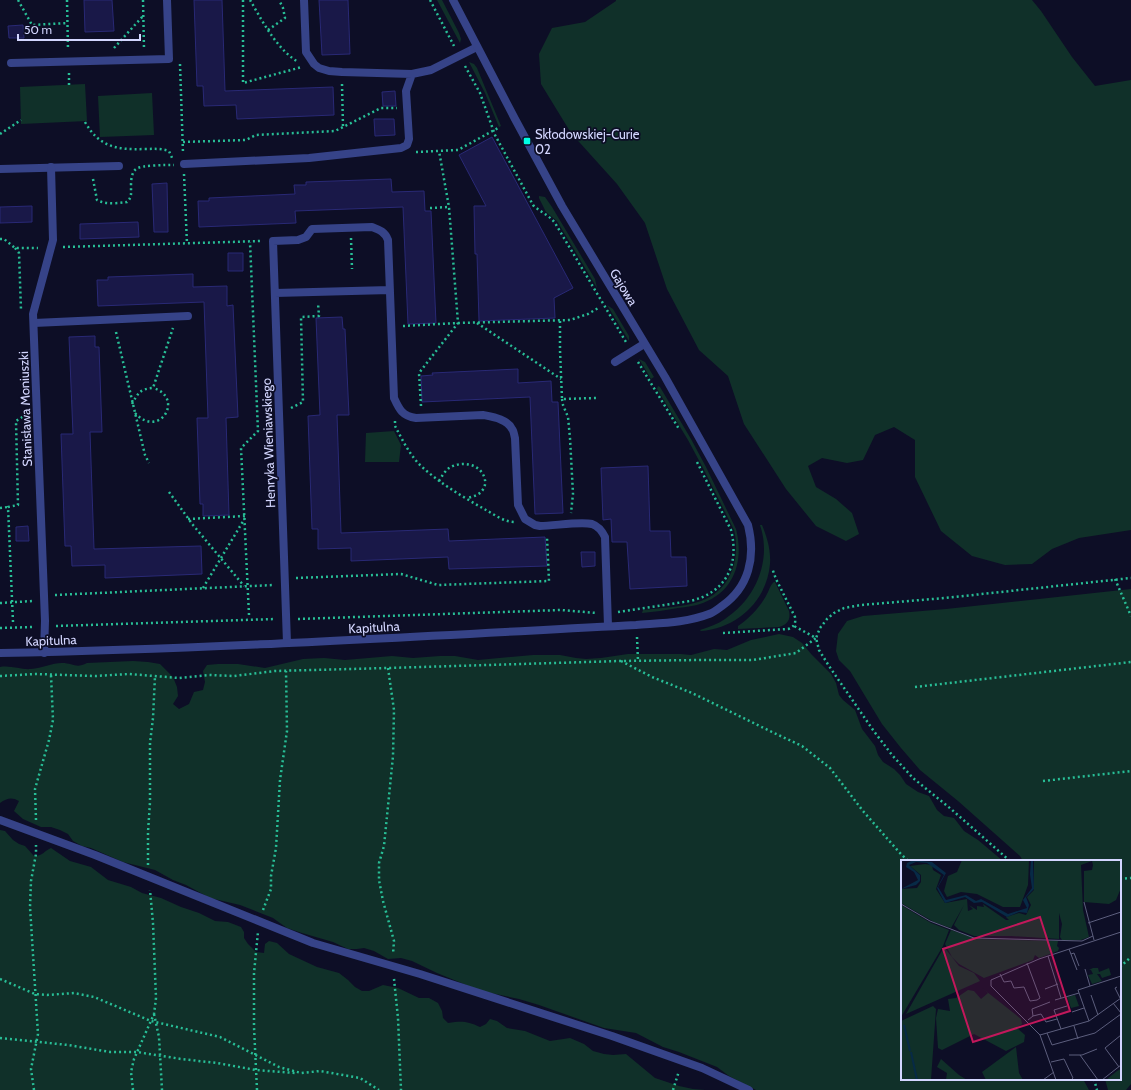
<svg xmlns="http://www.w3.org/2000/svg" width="1131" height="1090" font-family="Cabin,sans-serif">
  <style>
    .green { fill: #103029 }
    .building { fill: #191848; stroke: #292975 }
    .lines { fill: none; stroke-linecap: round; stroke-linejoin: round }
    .path { stroke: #28be96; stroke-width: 2.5; stroke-dasharray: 2 3; stroke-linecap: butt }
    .service { stroke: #364388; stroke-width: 8 }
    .minor { stroke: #364388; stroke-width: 8 }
    .tertiary { stroke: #364388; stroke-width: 8 }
    .poi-dot { fill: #00fee4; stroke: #0d0e26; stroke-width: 1.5 }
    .labels { text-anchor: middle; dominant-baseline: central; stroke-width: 3.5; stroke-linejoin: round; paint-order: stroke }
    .poi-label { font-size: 13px; fill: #d3d6ff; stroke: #0d0e26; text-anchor: start }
    .street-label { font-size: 13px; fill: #d3d6ff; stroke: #0d0e26 }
    .inset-river { fill: none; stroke: #072a46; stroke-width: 2 }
    .inset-road { fill: none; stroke: #5c5e7d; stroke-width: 1 }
    .view { fill: #c2185b; fill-opacity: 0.15; stroke: #c2185b; stroke-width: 2 }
    .inset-edge { fill: none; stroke: #d3d6ff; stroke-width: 2 }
  </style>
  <rect width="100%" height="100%" fill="#0d0e26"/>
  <!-- green -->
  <path class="green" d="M437 0H442L459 33 461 39 460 43Z
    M616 0H1032L1041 11 1072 57 1095 86 1131 80V530L1079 538 1052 549 1032 564 1005 565 972 556 941 531 915 477V440L894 427 875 435 863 460 847 463 822 458 808 466 816 487 836 499 852 513 859 534 846 541 816 526 786 489 744 424 728 376 699 350 667 289 645 223 617 184 571 133 541 84 539 54 552 28 585 22 616 1Z
    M469 62 474 64 477 68 501 126 499 127 485 93Z
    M85 84 87 121 21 124 20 87Z
    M152 93 154 135 100 137 98 96Z
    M539 196 545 197 552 207 595 279 597 288 557 221 546 212 539 198Z
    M607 305 613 309 629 336V341Z
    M639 359 645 362 654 377 651 379Z
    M658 386 660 387 691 439 706 467 736 529C744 560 735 591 703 603 695 606 686 607 678 608 666 610 654 612 642 613L643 610C662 608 684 607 701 601 731 591 741 558 734 530L703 468 688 440 657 389Z
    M394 431 401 445 399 462H365L366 433Z
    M760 525H762C767 537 771 550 770 564 767 600 738 628 701 631L700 630C709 627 718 624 725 619 756 599 772 560 760 525Z
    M774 582H775L789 611C791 620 787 625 779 627L738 629V626C750 618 759 608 766 596 769 591 770 585 774 582Z
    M1131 589V1084L1126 1090H1108L1105 1079H1120V861H1023L1020 856 958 801 920 770 901 748 882 724 850 671 839 660 836 651 838 634 847 621 863 616 946 609Z
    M779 634 793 637 802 643 812 655 831 674 836 683 839 695 843 700 855 710 862 729 875 746 878 755 883 762 894 769 900 775 906 784 918 792 929 796 937 810 944 816 954 818 964 831 978 840 1003 861H902V1079H1083L1089 1090H756L729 1076 717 1067 679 1052 663 1047 636 1033 604 1028 539 1005 519 999 481 991 437 973 412 961 401 958 388 959 374 951 364 948 357 949H348L333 942 302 933 287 928 273 918 253 910 240 905 210 898 186 885 173 880 155 870 123 862 91 848 82 846 73 841 68 834 60 830 51 827H41L23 819 14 811 19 801C12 797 7 798 0 803V667C11 665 21 670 31 669 42 668 52 663 62 663 73 663 76 669 87 663L133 661 148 662 160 664 173 677 177 687 178 696 173 704 179 709 189 704 194 692 203 690 205 682 203 671 207 665 218 664H238L265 668 303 659 324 658 345 660 392 656 413 658 440 656H455L478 660 533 655H560L576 658 586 659 601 658 628 654H681L691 655 714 649 727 650 751 640Z
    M0 830 5 831 13 840 19 844 25 846 34 856C43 856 44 851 51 848L70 861 91 867 108 880 131 887 142 893 161 898 181 907 199 913 215 921 228 922 241 927 244 932V938L248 944 256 952 264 953 265 944 269 941 277 943 289 954 317 967 339 973 348 980 355 987 362 991H369L383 985 398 988 419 998H429L438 1003 442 1011 443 1018 448 1023C462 1021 467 1021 480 1027L486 1024 490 1019 497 1021 507 1028 525 1031 550 1041 570 1038 584 1044 593 1051 604 1054 613 1055 626 1054 655 1078 679 1086 693 1089 705 1090H0Z"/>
  <!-- building -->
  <path class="building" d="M84 0H112L114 31 85 32Z
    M194 0H222L225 91 333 87 334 115 237 119 236 105 204 106 203 86H197Z
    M319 0H348L350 54 322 55Z
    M23 25 24 38H9L8 26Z
    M395 91 396 106H383L382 92Z
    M374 119H394L395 135 375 136Z
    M492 137 573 288 554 298 555 318 479 321 477 254H475L474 206H486L459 155Z
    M391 179 392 192 424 191 425 211H431L436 323 408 324 403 207 295 211 296 223 199 227 198 201H209V198L295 194 294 185H306V182Z
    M167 183 168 232H154L152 184Z
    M32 206V222L0 223V207Z
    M138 222 139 237 80 239V224Z
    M228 253H243V271H228Z
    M193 274V287L227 286V306L233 305 238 417 226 418 229 515 203 516V504H200L197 418H208L204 302 98 306 97 280H108V277Z
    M342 317 343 329H345L349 415H337L341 533 448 529 449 541 545 537 547 566 449 569 448 557 351 561V548L318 549V529H312L308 416 320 415 316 318Z
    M95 336V347H99L102 432H90L94 549 201 546 202 574 105 578V565L72 566 71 546H65L61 434H73L69 337Z
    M518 369V383L551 381 552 402H558L563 513 535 514 530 397 422 402 421 376 433 375 432 373Z
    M648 466 650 531H670L671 557H686L687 586 630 589 627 542H612L611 519 603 520 601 468Z
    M28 526 29 541H16V527Z
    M581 552H595V566L582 567Z"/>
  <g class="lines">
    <!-- path -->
    <path class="path" d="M18 0 32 25 68 23
      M67 0 68 50
      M143 0 144 49
      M243 0V83L302 67
      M250 0C263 22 276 48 298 62
      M430 0 454 46
      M268 30 285 18 283 8 279 0
      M114 48 143 16
      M180 64 183 153
      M465 66 480 93 495 135 533 205C540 212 549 215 555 223L626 342
      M69 73V85
      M342 84 343 127
      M85 122C99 147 117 150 144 149 153 149 160 148 169 151L173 160
      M0 134 21 120
      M183 142 246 140 256 135 335 131 381 108H397
      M416 152 458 150 498 128
      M184 174 187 244
      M93 179 97 200C106 205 118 203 127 202 132 197 131 194 131 187 131 182 131 173 136 169 141 165 166 165 174 165
      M430 208 449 207
      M351 238 352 269
      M0 239H4L15 248H38
      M63 247 262 241
      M15 248 19 253 21 310
      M560 321V350L562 399 597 398
      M477 323 561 379
      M403 326 458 323 570 320 588 314 600 307
      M116 332 145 455 149 463
      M638 362 679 429
      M562 399 563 405 568 417 570 438 573 494 571 513
      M132 404C138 393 140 389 153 388L173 328
      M421 406 419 373 458 323 449 207 439 151
      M291 408 303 402 301 317 319 316 318 303
      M135 413C160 440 185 397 153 388
      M395 421V426C402 439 409 454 420 465 439 483 463 497 486 510 495 515 504 522 515 522
      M439 481C442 476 445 471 449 468 462 460 482 464 485 480 486 484 484 489 481 492 478 495 472 497 467 498
      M169 492 193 525 244 586
      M0 508 8 507
      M188 519 245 516
      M296 578 401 574 438 585 549 581 547 537
      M1115 579 1131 616
      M203 588 245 518
      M55 595 274 585
      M0 603 33 601
      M618 612 690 601C725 593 740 566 731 530L696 460
      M249 615 241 448 258 431 250 242
      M298 619 561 610 597 613
      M13 622 8 507 18 505 16 421 24 416V415
      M56 626 275 619
      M0 628 33 627
      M723 633 788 629C794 627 796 624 795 617L776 579 772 568
      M637 637 638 661
      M621 661 652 677 692 693 772 732 802 746 830 768 863 811 899 852 908 861
      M388 668 394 710 393 756 384 846 379 863V880L383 901 394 941 393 954
      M0 676 36 674 95 676 129 674 179 678 209 675 234 676 275 671 388 668 620 661 700 660H753L796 653 816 638 794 626
      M915 687 1131 662
      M1043 781 1131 771
      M36 820 35 789 49 740 53 720 51 675
      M1010 861 951 809 913 778 892 755 873 730 829 666 819 650 816 638 820 628 827 619 834 613 844 608 861 605 945 598 1131 578
      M148 865V832L150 802V743L153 718 155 676
      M1120 879 1131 878
      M263 910 271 889V876L276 848 280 780 287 731 286 671
      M1120 967 1131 957
      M0 979 35 994 47 995 74 993 94 997 151 1021 220 1037 279 1067 301 1073 320 1071 360 1078 379 1090
      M394 979 398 1018 401 1090
      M154 1014 159 1037 162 1090
      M0 1038 68 1045 110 1052H137L181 1059 217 1063 256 1070 295 1073
      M1094 1079 1097 1090
      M34 1090 31 1069 38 1034 30 907 31 881 36 854V845
      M133 1090 131 1072 134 1059 154 1014 156 998 153 923 150 890
      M257 1090 254 1027V973L258 932
      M673 1090 679 1071"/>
    <!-- service -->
    <path class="service" d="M304 0 306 52 314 64 319 68 329 71 342 72 412 74
      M11 63 169 59 167 0
      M184 164 309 158 401 148 407 145 409 139 406 91 412 74 431 70 477 47
      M0 169 119 166
      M275 293 390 290
      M34 323 188 316
      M615 362 644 344
      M287 643 273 241 298 240 306 237 312 229 372 227C380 230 385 232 388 240L394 398C399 409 402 416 416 418L483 415C493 417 507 419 512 429 514 431 514 435 515 438L518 505 525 519 535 525 540 526C554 526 580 521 592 524 598 526 602 531 605 537L608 626
      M0 820 95 855 313 943 420 974 612 1036 702 1068 749 1090"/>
    <!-- minor -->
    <path class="minor" d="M44 653 45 621 33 314 53 240 51 167"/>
    <!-- tertiary -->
    <path class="tertiary" d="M0 653C212 649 424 636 636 625 660 623 686 623 709 614 713 613 718 609 722 606 749 587 756 557 748 525L665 377 562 206 515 119 453 0"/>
  </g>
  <!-- markers -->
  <rect class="poi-dot" x="523" y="137" width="8" height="8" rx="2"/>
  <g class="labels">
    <!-- poi labels -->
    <g class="poi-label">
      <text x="535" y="134">Skłodowskiej-Curie<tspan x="535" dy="15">02</tspan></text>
    </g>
    <!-- street labels -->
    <g class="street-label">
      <text transform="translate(624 287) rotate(59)">Gajowa</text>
      <text transform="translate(25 409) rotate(-92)">Stanisława Moniuszki</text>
      <text transform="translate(268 443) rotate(-92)">Henryka Wieniawskiego</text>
      <text transform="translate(374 627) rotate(-3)">Kapitulna</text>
      <text transform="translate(51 640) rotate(-2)">Kapitulna</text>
    </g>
  </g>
  <!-- overview -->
  <g transform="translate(901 860)">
    <rect width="220" height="220" fill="#0d0e26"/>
    <path d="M61 0H128L127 25 119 47H102L76 34 60 32 46 37 43 31 47 16 56 12ZM133 0H220V28L215 40 208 44 183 42V11L191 10 192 5 191 1 180 5 182 50 188 77 180 80H161L159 77 161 64 158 53V79L110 76H73L58 70 53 65 63 45 50 68 33 62 0 43V29L16 28 20 22V15L9 6 24 4 31 5 32 10 40 15 35 29 44 43 66 39 67 51 72 49 68 45 76 50V46L83 47 82 44 105 60H108L105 57 118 53 125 55 130 45 126 37 133 30ZM0 45 30 63 48 70 42 86 0 157ZM50 70 76 79 157 81 156 86 158 88 157 91 138 98 134 95 132 100 83 118 58 104 51 97 44 84ZM43 87 58 106 73 113 79 121 5 154ZM192 108H197L198 112 208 108 210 115 201 118 199 114H196L201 121 191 124 187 115 192 114 190 110H188ZM81 128 120 159 121 164 116 168 124 175 123 182 105 191 73 174 41 190 37 188 35 158 37 149 49 151 47 139 55 138 67 130 73 131 80 139 87 133ZM174 135 178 146 170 148 166 137ZM32 146 35 149 30 220H0V161ZM115 187 118 213 122 220H85L81 212ZM40 199 58 215 66 220H45L46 213 36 207ZM220 209V220H205L216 211Z" fill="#103029"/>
    <path d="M12 0 31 2 45 13 37 27 45 40 65 35 75 41 80 39 107 54 126 48 122 40 131 28 129 14 130 0H132L133 29 125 37 128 45 126 53 118 52 106 57 81 42 73 43 64 37 44 43 36 28 43 15 26 3 15 2 8 5 19 15V21L15 25 0 29 17 20 13 12 5 7 6 3Z" fill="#072a46"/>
    <path class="inset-river" d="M3 165 9 191M10 192 16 220"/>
    <path class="inset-road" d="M183 42 193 80M0 44 29 61 73 78 181 81M187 63 220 52M181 81 192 76M168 89 176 110M170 94 173 93 178 106M147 96 160 138M184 109 189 126M99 114 103 122 110 121 113 128 123 127 129 141 136 140 139 138 126 103M216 127 214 128 219 138M144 129 157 124M190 135 197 155M154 140 178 133M212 143 220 153M171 152 183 148M132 156 140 154 145 162 156 159M127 160 132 156 131 149 149 142M188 161 177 130 220 116M173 166 177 179M160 169 153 150 166 146M146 173 151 185 194 173 220 154M139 175 188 161 220 138M168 195H181L196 189M179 195 197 220M150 202 163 199 172 218 170 220M218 207 204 188 220 175M142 220 153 212M155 220 139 175 90 126V120L138 99 220 72M201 220 220 205"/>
    <path class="view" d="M139 57 169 151 72 182 42 89Z"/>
    <rect width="220" height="220" class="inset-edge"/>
  </g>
  <!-- scale -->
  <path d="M18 34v6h122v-6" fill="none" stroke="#d3d6ff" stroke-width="2"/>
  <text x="24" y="34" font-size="12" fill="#d3d6ff" stroke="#0d0e26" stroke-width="3" paint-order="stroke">50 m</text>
</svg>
